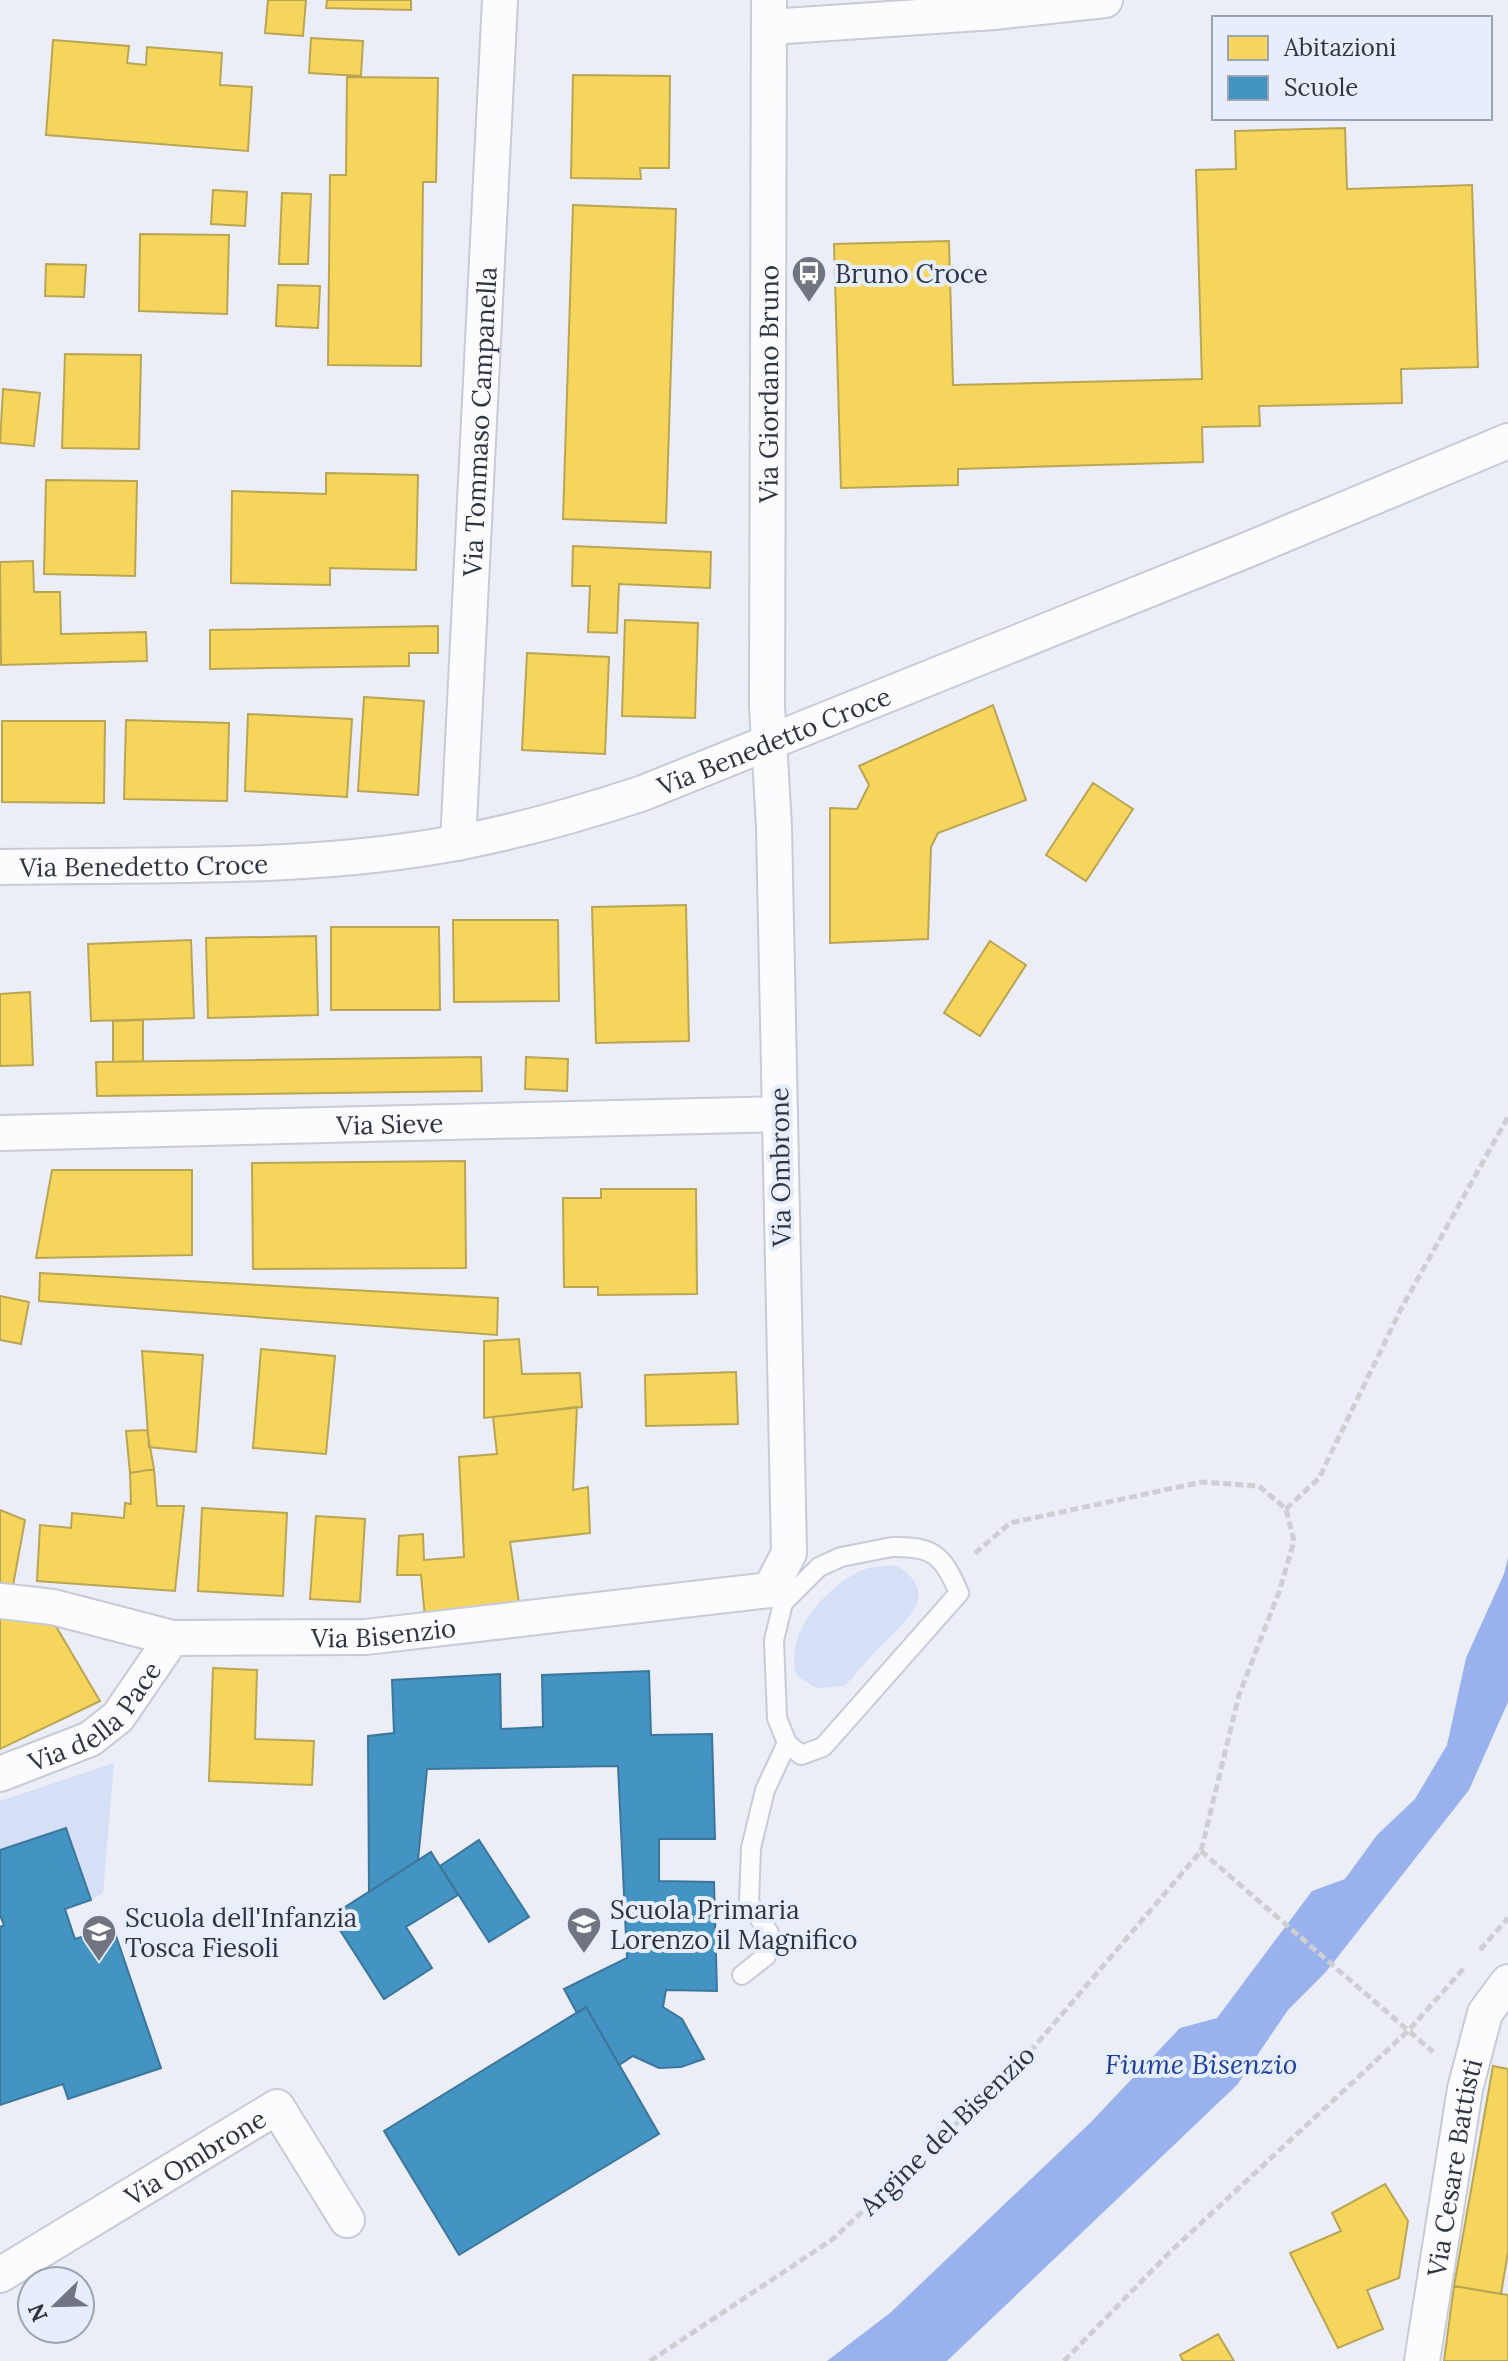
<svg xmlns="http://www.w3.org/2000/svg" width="1508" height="2361" font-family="Lora,serif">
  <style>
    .green { fill: #d5e0f7 }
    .water { fill: #99b2ee }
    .homes { fill: #f6d55c; stroke: #baa554; stroke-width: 2 }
    .schools { fill: #4393c3; stroke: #3d769c; stroke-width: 2 }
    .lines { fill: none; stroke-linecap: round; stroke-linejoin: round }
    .service-casing { stroke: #c7cbd5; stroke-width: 22 }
    .minor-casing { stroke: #c7cbd5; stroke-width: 38 }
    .path { stroke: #cdcfd3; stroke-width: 5; stroke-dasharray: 8 4; stroke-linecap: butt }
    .service { stroke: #fcfcfe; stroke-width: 18 }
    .minor { stroke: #fcfcfe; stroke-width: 34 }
    .labels { text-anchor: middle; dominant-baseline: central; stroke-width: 8; stroke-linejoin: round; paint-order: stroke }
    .poi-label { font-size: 26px; fill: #2e3442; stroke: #e6edfb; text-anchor: start }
    .street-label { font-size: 26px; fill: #2e3442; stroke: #e6edfb }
    .water-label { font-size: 28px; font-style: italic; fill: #20409e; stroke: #e6edfb }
  </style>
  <rect width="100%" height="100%" fill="#ebeef6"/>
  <!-- green -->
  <path class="green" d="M896 1565C937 1591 914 1614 888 1639 872 1653 859 1671 845 1686L816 1688 797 1676C782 1635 827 1584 865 1569 874 1566 887 1567 896 1565Z
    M114 1763 103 1893 91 1900 65 1828 0 1850V1801Z"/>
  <!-- water -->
  <path class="water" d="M1508 1557V1702L1469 1790 1325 1973 1288 2010 1237 2085 947 2361H827L890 2313 1091 2122 1180 2028 1217 2018 1312 1891 1345 1879 1377 1835 1415 1799 1447 1745 1466 1658 1504 1574Z"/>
  <!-- homes -->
  <path class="homes" d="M268 0H306L303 36 265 33Z
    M327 0H411V10L326 8Z
    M311 38 363 41 361 76 309 73Z
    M53 40 129 46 127 63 146 65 147 47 222 53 220 85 252 87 248 151 46 135Z
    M573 75 670 76 669 168H640L641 179 571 178Z
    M347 77 438 78 436 182H423L421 366 328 365 330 175H346Z
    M1345 128 1347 189 1472 185 1478 367 1401 369 1402 403 1259 406 1260 426 1202 427 1203 462 958 469V485L841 488 834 244 949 241 953 385 1202 379 1196 170 1236 169 1235 131Z
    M213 190 247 192 245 226 211 224Z
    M282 193 311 194 308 264H279Z
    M573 205 676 209 666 523 563 519Z
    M140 234 229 235 227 314 139 311Z
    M46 264 86 265 84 297 45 296Z
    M278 285 320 286 318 328 276 326Z
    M65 354 141 355 139 449 62 448Z
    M3 389 40 393 34 446 0 443Z
    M326 473 418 475 416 570 330 568V585L231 583 232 491 326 494Z
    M46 480 137 481 135 576 44 574Z
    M573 546 711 552 710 588 619 584 617 633 588 632 590 586H572Z
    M33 561 34 592H60L61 634 146 632 147 661 1 665 0 562Z
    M625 620 698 623 695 718 622 716Z
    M438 626V653H409V666L210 669V630Z
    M527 653 609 657 605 754 522 750Z
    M364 697 424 701 418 795 358 791Z
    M993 705 1026 800 938 833 931 847 928 939 830 943V808L857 809 869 785 859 766Z
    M248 714 352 719 347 797 245 791Z
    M126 720 229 723 227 801 124 799Z
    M2 721H105L104 803 2 802Z
    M1093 783 1133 809 1086 881 1046 855Z
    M686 905 689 1041 596 1043 592 907Z
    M453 920H558L559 1001 454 1002Z
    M331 927H439L440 1010H331Z
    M316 936 318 1015 208 1018 206 938Z
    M191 940 194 1018 91 1021 88 944Z
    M990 941 1026 965 980 1036 944 1013Z
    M30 992 33 1065 0 1066V994Z
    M143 1020V1062H113V1021Z
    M481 1057 482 1091 97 1096 96 1062Z
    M526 1057 568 1059 567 1091 525 1089Z
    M465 1161 466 1268 253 1269 252 1163Z
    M52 1170H192V1255L36 1258Z
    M601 1189H696L697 1294 598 1295V1287H564L563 1198H601Z
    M40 1273 498 1298 497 1335 39 1301Z
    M0 1296 29 1302 21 1344 0 1340Z
    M519 1339 522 1374 580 1373 582 1407 484 1418V1341Z
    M261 1349 335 1356 326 1454 253 1448Z
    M142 1351 203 1355 196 1452 149 1447Z
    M736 1372 738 1424 646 1426 645 1375Z
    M577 1407 573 1490 588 1487 590 1533 510 1542 520 1610 425 1617 421 1575H397L399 1536 423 1534 424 1560 464 1557 459 1457 497 1454 493 1417Z
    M147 1430 154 1469 130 1473 126 1431Z
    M154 1469 157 1506H184L175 1591 37 1581 40 1525 71 1528 72 1513 124 1518 125 1503 131 1504 130 1473Z
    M202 1508 287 1513 283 1596 198 1591Z
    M0 1510 25 1520 12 1591 0 1587Z
    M316 1516 365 1519 360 1602 310 1599Z
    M0 1612 51 1618 100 1701 0 1749Z
    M213 1668 257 1670 255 1739 314 1741 312 1785 209 1781Z
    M1493 2066 1508 2069V2252L1501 2294 1454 2286Z
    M1385 2184 1408 2221 1399 2278 1367 2290 1383 2329 1338 2348 1290 2253 1341 2231 1332 2213Z
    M1454 2286 1508 2295V2361H1444Z
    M1218 2334 1234 2361H1183L1180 2355Z"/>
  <!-- schools -->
  <path class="schools" d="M649 1671 651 1735 712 1734 715 1839H659V1881L714 1882 717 1991 666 1990 663 2007 682 2019 704 2059 681 2067 659 2068 633 2056 619 2065 586 2007 577 2013 564 1989 627 1958 618 1766 427 1769 418 1860 369 1892 368 1736 394 1733 392 1680 500 1674 501 1729 543 1727 542 1675Z
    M66 1828 91 1900 65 1909 75 1939 113 1927 161 2068 68 2099 63 2084 0 2105V1927L4 1925 0 1915V1850Z
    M479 1840 529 1917 489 1942 440 1866Z
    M431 1852 458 1895 406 1927 432 1968 384 1999 331 1916Z
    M586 2007 659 2134 459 2255 384 2131Z"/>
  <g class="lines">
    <!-- service casing -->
    <g class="service-casing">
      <path id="service" d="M892 1547C933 1546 943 1555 959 1593L823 1747 801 1755 787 1743 777 1718 774 1640 783 1603 819 1567 841 1557Z
        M742 1975 766 1956 769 1933 749 1902 751 1848 765 1790 787 1743"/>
    </g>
    <!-- minor casing -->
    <g class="minor-casing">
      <g id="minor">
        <path d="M770 27 994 12 1105 0"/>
        <path id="s1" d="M458 843 500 0"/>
        <path id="s2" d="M0 867C153 864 310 871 461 842 523 830 583 813 643 793L1247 550 1508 441"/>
        <path id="s3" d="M0 1133 780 1114"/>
        <path id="s4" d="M0 1601 53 1607 172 1638 366 1637 770 1590 789 1553 774 827 767 706 769 0"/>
        <path id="s5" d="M0 1774 90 1739 118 1717 172 1638"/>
        <path id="s6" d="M0 2275 277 2107 347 2220"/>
        <path id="s7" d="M1422 2361 1465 2089 1485 2013 1508 1982"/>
      </g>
    </g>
    <!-- path -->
    <path class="path" d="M1286 1509 1319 1478 1401 1309 1508 1117
      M1201 1851 1433 2052
      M1480 1950 1508 1918
      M650 2361 833 2239 1017 2067 1201 1851 1239 1695 1279 1592 1294 1541 1286 1509 1259 1486 1202 1482 1010 1523 973 1555
      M1064 2361 1172 2250 1409 2030 1465 1967"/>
    <!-- service -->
    <use href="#service" class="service"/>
    <!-- minor -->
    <use href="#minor" class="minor"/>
  </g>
  <!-- icons -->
  <defs>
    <g id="bus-pin" transform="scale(1.8)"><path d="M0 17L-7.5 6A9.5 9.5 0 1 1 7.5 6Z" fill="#707581" stroke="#e6edfb"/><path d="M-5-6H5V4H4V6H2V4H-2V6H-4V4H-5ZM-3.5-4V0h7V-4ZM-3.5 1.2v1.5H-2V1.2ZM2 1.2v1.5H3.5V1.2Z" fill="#fff"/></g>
    <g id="school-pin" transform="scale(1.8)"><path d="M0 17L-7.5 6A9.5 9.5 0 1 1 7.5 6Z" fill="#707581" stroke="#e6edfb"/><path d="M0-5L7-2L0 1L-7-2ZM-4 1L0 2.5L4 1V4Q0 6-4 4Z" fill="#fff"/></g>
  </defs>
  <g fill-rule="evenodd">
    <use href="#bus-pin" x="809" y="273"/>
    <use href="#school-pin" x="584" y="1924"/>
    <use href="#school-pin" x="99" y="1932"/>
  </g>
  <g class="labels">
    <!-- poi labels -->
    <g class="poi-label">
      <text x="835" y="273">Bruno Croce</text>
      <text x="610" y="1909">Scuola Primaria<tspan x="610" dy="30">Lorenzo il Magnifico</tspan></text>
      <text x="125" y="1917">Scuola dell'Infanzia<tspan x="125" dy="30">Tosca Fiesoli</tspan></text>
    </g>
    <!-- street labels -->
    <g class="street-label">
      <text stroke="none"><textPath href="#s4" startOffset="1988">Via Giordano Bruno</textPath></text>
      <text stroke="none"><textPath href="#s1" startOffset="422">Via Tommaso Campanella</textPath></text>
      <text stroke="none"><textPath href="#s2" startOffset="792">Via Benedetto Croce</textPath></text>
      <text stroke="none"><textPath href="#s2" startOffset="144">Via Benedetto Croce</textPath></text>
      <text stroke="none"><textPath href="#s3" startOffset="390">Via Sieve</textPath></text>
      <text transform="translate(780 1167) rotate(-91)">Via Ombrone</text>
      <text stroke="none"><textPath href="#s4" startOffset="388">Via Bisenzio</textPath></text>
      <text stroke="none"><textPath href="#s5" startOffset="114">Via della Pace</textPath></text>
      <text transform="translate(947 2130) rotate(-44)">Argine del Bisenzio</text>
      <text stroke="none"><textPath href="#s6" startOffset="228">Via Ombrone</textPath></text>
      <text stroke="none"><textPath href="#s7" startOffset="196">Via Cesare Battisti</textPath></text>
    </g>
    <!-- water labels -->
    <g class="water-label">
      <text x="1201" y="2064">Fiume Bisenzio</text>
    </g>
  </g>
  <!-- legend -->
  <rect x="1212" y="16" width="280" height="104" fill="#e6edfb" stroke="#9ca3b1" stroke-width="2"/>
  <rect x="1228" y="36" width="40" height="24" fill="#f6d55c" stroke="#9ca3b1" stroke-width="2"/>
  <text x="1284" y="56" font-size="24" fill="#2e3442">Abitazioni</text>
  <rect x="1228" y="76" width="40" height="24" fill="#4393c3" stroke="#9ca3b1" stroke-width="2"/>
  <text x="1284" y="96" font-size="24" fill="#2e3442">Scuole</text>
  <!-- north arrow -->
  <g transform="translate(56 2305) rotate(247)"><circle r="38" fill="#e6edfb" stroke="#9ca3b1" stroke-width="2"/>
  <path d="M0-6L14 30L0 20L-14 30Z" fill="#707581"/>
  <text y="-12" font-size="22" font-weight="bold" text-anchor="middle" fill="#2e3442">N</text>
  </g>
</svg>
